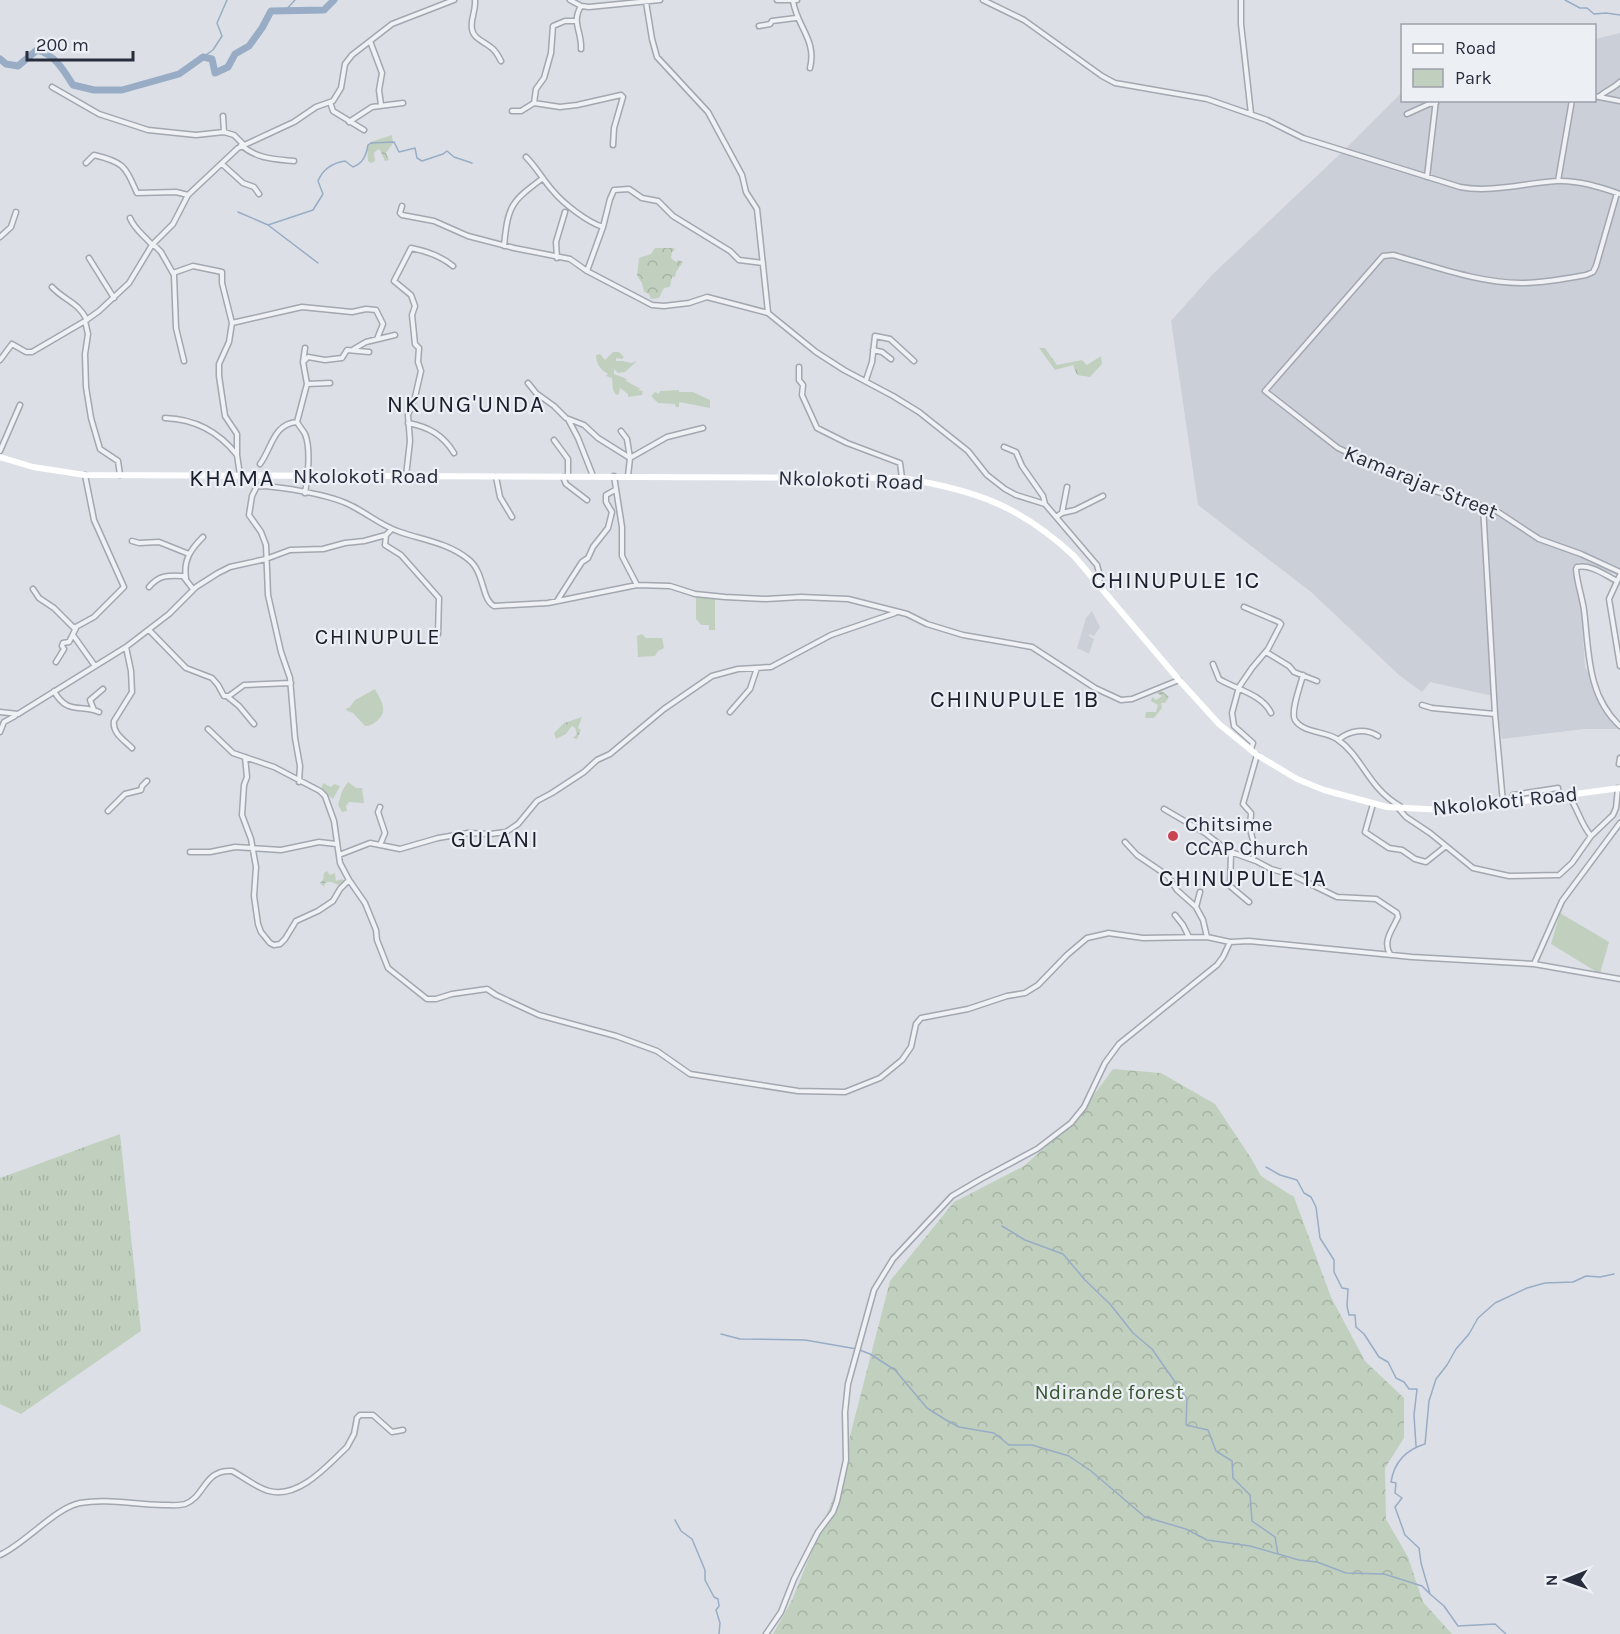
<svg xmlns="http://www.w3.org/2000/svg" width="1620" height="1634" font-family="Karla,sans-serif">
  <style>
    .built { fill: #cbcfd8 }
    .grass { fill: url(#grass-tufts) }
    .forest { fill: url(#forest-crowns) }
    .park { fill: #c1d0be }
    .lines { fill: none; stroke-linecap: round; stroke-linejoin: round }
    .stream { stroke: #98acc6; stroke-width: 1.5 }
    .river { stroke: #98acc6; stroke-width: 7 }
    .minor-casing { stroke: #a2a7b0; stroke-width: 7 }
    .minor { stroke: #eff1f5; stroke-width: 4 }
    .secondary { stroke: #fff; stroke-width: 6 }
    .poi-dot { fill: #c94351; stroke: #eceff4; stroke-width: 2 }
    .labels { text-anchor: middle; dominant-baseline: central; stroke-width: 4.5; stroke-linejoin: round; paint-order: stroke }
    .street-label { font-size: 21px; fill: #272d3c; stroke: #eceff4 }
    .poi-label { font-size: 21px; fill: #272d3c; stroke: #eceff4; text-anchor: start }
    .park-label { font-size: 21px; fill: #395734; stroke: #eceff4 }
    .neighbourhood-label { font-size: 22px; letter-spacing: 1.5px; fill: #191f2c; stroke: #eceff4 }
    .quarter-label { font-size: 24px; letter-spacing: 1.5px; fill: #191f2c; stroke: #eceff4 }
  </style>
  <defs>
    <pattern id="grass-tufts" width="24" height="20" patternUnits="userSpaceOnUse" patternTransform="scale(1.5)"><rect width="24" height="20" fill="#c1d0be"/><path d="M3 7l-1-3M5 7V3M7 7l1-3M15 17l-1-3M17 17v-4M19 17l1-3" fill="none" stroke="#a6b3a4"/></pattern>
    <pattern id="forest-crowns" width="20" height="18" patternUnits="userSpaceOnUse" patternTransform="scale(1.5)"><rect width="20" height="18" fill="#c1d0be"/><path d="M2 6a3 3 0 1 1 6 0M12 15a3 3 0 1 1 6 0" fill="none" stroke="#a6b3a4"/></pattern>
  </defs>
  <rect width="100%" height="100%" fill="#dce0e6"/>
  <!-- built -->
  <path class="built" d="M1620 33V576L1578 562 1585 667 1620 724V729H1585L1502 739 1493 696 1430 682 1422 692 1399 675 1311 592 1198 505 1171 321 1213 274 1340 154 1402 92V100H1594L1595 39Z
    M1092 611 1100 627 1094 636 1089 634V636L1094 639 1089 654 1077 648 1086 618Z"/>
  <!-- grass -->
  <path class="grass" d="M120 1134 141 1331 21 1414 0 1404V1178Z"/>
  <!-- forest -->
  <path class="forest" d="M392 135 393 143 386 153 389 160 385 161 380 150 378 149 374 153 375 161 371 163 368 161 367 145 373 141Z
    M655 248H673L675 249 672 252 671 258 676 262 678 260 683 262 676 272 675 277H672L670 287 664 288 659 298 651 299 649 294 644 292 642 283 637 276 639 258 651 254Z
    M1039 348H1045L1057 365 1082 360 1087 365 1101 356 1102 364 1090 377 1077 375 1073 365 1055 370Z
    M1158 688 1169 697 1165 703H1161L1162 708 1154 718H1145L1146 712H1156L1158 705 1151 701 1152 697 1156 700 1162 696 1155 692Z
    M582 717 578 728 581 730 577 739 573 738 577 734 575 728 572 726 566 734 556 739 554 733 564 723Z
    M327 871 330 875 335 873 336 881 341 879 346 881 340 885C334 885 334 880 325 883L324 887 320 883 323 880 324 873Z
    M1113 1069 1161 1073 1215 1104 1251 1158 1261 1176 1294 1197 1331 1297 1365 1361 1404 1398V1438L1385 1468 1386 1519 1408 1557 1423 1602 1452 1634H1483H773L792 1600 835 1494 890 1281 954 1202 1024 1166 1075 1120Z"/>
  <!-- park -->
  <path class="park" d="M613 352H619L624 357 622 359 616 358V361H623L631 363 637 361 625 372 618 373 614 369V374L627 379 626 381 641 389 638 390 643 391 642 395 628 397V394L620 388 619 394 616 395 613 390 612 378 606 376 608 374C600 370 596 363 596 355L600 354 605 360Z
    M679 390V392H693L710 400V408L679 402V407H676L675 404 658 403 651 396 655 392 659 394 660 391Z
    M715 594V630H709V625H701L696 619V595Z
    M642 634 646 638H662L664 648 658 651 655 656 638 657 637 636Z
    M375 689C380 699 389 710 378 720 373 724 370 726 365 726L353 713 347 711 346 708H349L355 700Z
    M348 782 356 788H362L364 803 349 802 346 806 347 811 342 812 338 805 342 791Z
    M323 783 331 787 334 784 340 786 333 799 321 790Z
    M1560 913 1609 942 1600 974 1551 944Z"/>
  <g class="lines">
    <!-- stream -->
    <path class="stream" d="M1565 0 1580 8H1587L1594 14 1606 13 1620 15
      M285 11 295 0
      M203 57 213 50 222 36 217 23 227 0
      M238 212 268 225 318 263
      M268 225 313 210 323 194 318 181C323 169 332 163 345 161L353 167C363 163 366 156 368 145L371 143 394 142 399 152 415 148 417 158 422 161 443 154 447 151 454 157 472 163
      M1266 1167 1280 1175 1297 1180 1304 1193 1311 1197 1316 1207 1320 1238 1334 1260V1272L1342 1288 1348 1289 1347 1306 1349 1315H1355L1356 1327 1364 1334 1379 1357 1388 1362 1396 1378 1404 1382 1409 1389H1417L1414 1415 1416 1446
      M1002 1226 1025 1240 1063 1254 1085 1280 1110 1304 1133 1333 1152 1349 1187 1399 1186 1425 1208 1430 1216 1451 1232 1461 1233 1478 1250 1495 1252 1521 1275 1537 1278 1554
      M721 1334 740 1339 805 1340 857 1349 870 1354 895 1370 927 1408 946 1420 959 1427 994 1433 1009 1445H1032L1069 1456 1091 1471 1145 1517 1186 1529 1207 1540 1250 1546 1299 1560 1317 1562 1346 1573 1384 1574 1422 1586 1430 1594
      M675 1520 681 1531 692 1539 705 1570V1580L714 1597 718 1599 719 1606 716 1610 720 1623 719 1634
      M1506 1634 1495 1624 1458 1626 1444 1606 1430 1594 1421 1563 1419 1548 1405 1535 1395 1507 1402 1498 1395 1493 1396 1483 1391 1482C1394 1463 1405 1450 1425 1444L1429 1401 1436 1379 1447 1365 1456 1349 1469 1334 1478 1318 1495 1303 1527 1288 1545 1283 1573 1282 1586 1276 1600 1277 1614 1274"/>
    <!-- river -->
    <path class="river" d="M0 59 6 64 18 66 37 50C55 55 63 69 73 85L94 90H122L179 74 203 57 212 59 215 73 228 67 235 54 249 46 262 28 271 11 324 10 334 0"/>
    <!-- minor casing -->
    <g class="minor-casing">
      <path id="minor" d="M475 0C476 12 470 19 472 29 473 39 486 42 493 49 496 52 499 57 501 61
        M570 0 581 6 589 7 660 0
        M777 0H797
        M983 0 1024 20 1102 76 1115 83 1207 99 1267 120 1303 138 1460 187C1491 193 1525 183 1557 181 1578 180 1600 187 1620 194
        M1241 0V24L1251 114
        M793 1C797 27 817 40 810 68
        M646 2 652 39 657 57 708 112 742 175 746 192 757 209 768 312
        M759 26 770 24 772 21 796 18
        M370 41 382 73 379 90 381 105
        M581 49C582 31 571 23 581 6
        M52 87 99 114 148 130 196 135 224 132 234 135 243 144
        M1594 96 1620 101
        M1599 97C1606 90 1613 89 1620 82
        M330 102 333 111 364 130
        M534 103 536 89 544 78 551 53 553 26 565 21H576
        M512 111H521L534 103 560 107 577 105 621 95 623 97 614 128 613 145
        M1407 114 1429 104 1436 103
        M223 116 224 132
        M349 122 372 107 403 103
        M241 145C257 159 274 159 294 161
        M526 157C537 168 543 180 553 191 564 204 587 222 603 227L587 271
        M86 163 94 155C124 162 125 166 137 193L176 192 188 195
        M222 164 243 183 254 187 259 194
        M1427 177 1436 100
        M1558 181 1572 100
        M1617 193 1596 266 1593 272 1586 275C1565 279 1543 283 1521 283 1478 283 1434 266 1393 255L1383 256 1265 391 1338 448 1419 486 1495 510 1539 539 1581 554 1620 572
        M402 206 400 213 402 215 434 221 468 236 514 248 570 259 587 271 652 305 664 306 689 303 707 297 768 313 816 352 844 370 893 396 919 412 968 451 987 475 1005 489 1016 495 1045 504
        M130 218C134 229 145 236 152 245
        M603 227 610 199 614 190 629 189 642 198 658 201 673 216 730 251 739 260 763 263
        M0 237 11 227 16 212
        M153 244 161 252 174 275 176 328 184 361
        M504 246C508 205 511 202 543 178
        M89 258 114 298
        M557 258 556 242 565 212
        M173 273 193 266 222 272V283L232 323 229 342 219 364V376L225 416 237 434V455
        M52 287C65 301 77 301 87 320
        M232 323 302 307 352 312 366 309 376 310 383 324 377 339
        M305 348 303 362 307 384 297 422C299 426 303 430 305 434 311 448 308 478 305 493
        M354 349 366 342 395 335
        M873 350 882 352 891 359
        M0 360 12 344 26 352H32L85 321
        M304 361 308 357 325 360 342 358 347 350 369 352
        M799 367V380L803 385 802 395 817 428 847 443 900 463 902 478
        M866 380 872 362 875 336 890 339 914 361
        M528 383 536 393 554 406 566 418 584 425 598 438 630 458 628 476
        M307 384 330 383
        M165 418C194 419 219 432 237 455L240 475
        M568 419 578 438 593 476
        M408 423C429 427 443 435 454 453
        M621 431 627 439 630 458 667 437 703 428
        M554 440 568 459V476
        M1004 447 1016 452 1022 466 1043 496 1045 504 1097 565 1100 576 1099 584
        M0 451 20 405
        M260 464C272 448 273 424 297 422
        M120 475 118 461 100 449 91 418 86 387 85 354 88 334 85 321 99 311 129 283 152 245 173 224 188 195 238 148 294 122 316 107 333 101 341 88 345 64 352 55 392 24 454 0
        M406 476 410 441 408 415 415 397 421 371 418 362 419 348 415 344 412 315 415 306 411 295 394 281 411 248C426 251 441 256 453 266
        M614 476 622 527V556L637 585
        M496 477 500 497 512 517
        M563 477 566 484 587 500
        M1483 506 1495 714 1503 803
        M1062 513 1067 487
        M1056 517 1062 513 1075 510 1103 496
        M386 535 385 545 401 555 439 598 438 634
        M132 541 139 543 159 542 189 554
        M1620 575 1609 599 1620 666
        M186 578C183 560 191 549 203 537
        M1617 581C1605 575 1591 564 1577 567L1576 569C1577 583 1582 596 1584 610 1589 651 1587 696 1620 726
        M149 587C159 575 168 575 183 576L193 589
        M33 589 39 598 54 608 74 628 94 617 124 587 94 520 85 475
        M557 601 571 579 582 562 588 558 593 547 608 528 612 512 606 502V495L615 490
        M1244 607 1279 622 1281 624 1268 649 1252 668 1239 687 1232 713 1234 726 1253 743 1251 749
        M149 630 186 668 212 678 218 685 224 696H229L244 685 291 683
        M73 635 95 666
        M126 647 131 671 132 692 114 721C112 733 124 740 132 748
        M1266 652 1289 666 1294 672 1317 681
        M56 662 64 649 62 646 63 643 69 642 76 628
        M1213 664 1219 679C1235 689 1262 694 1271 713
        M1303 675C1301 684 1290 712 1295 720 1303 733 1325 731 1337 739 1363 757 1368 788 1400 806
        M54 691C67 715 80 704 99 712
        M228 697 239 706 254 724
        M1422 705 1432 708 1495 714
        M94 710 90 700 103 689
        M0 712 18 714 126 647 169 614 196 587 218 573 230 567 266 559 290 550 323 549 345 543 364 541 386 535 392 529
        M730 712 750 689 757 668
        M208 729 233 753 274 767 320 791 325 796 334 821 340 863 349 880 365 903 376 930 377 940 388 968 427 999H436L452 994 487 989 496 995 539 1015 616 1036 657 1051 690 1074 798 1091 845 1092 880 1078 902 1060 911 1047 916 1024 921 1018 968 1009 1007 996 1025 993 1038 985 1067 955 1087 938 1109 933
        M0 732 4 722 15 716
        M1338 740C1350 730 1365 728 1378 736
        M245 757 247 777 244 785 242 815 251 839 256 867 254 896 258 924 261 932 270 943 274 945 280 944 285 939 296 921 318 911 333 901 340 889 349 880
        M1619 764 1620 758
        M299 782 300 766 295 738 290 678 281 652 268 595 266 545 261 532 249 515 252 496 257 486C280 486 332 495 352 506 368 514 382 526 400 532 424 540 448 543 468 559 485 572 481 599 494 606L548 603 637 585 670 586 695 594 725 597 766 599 801 597 848 599 907 614 927 624 963 635 1032 647 1095 688 1121 700 1132 699 1179 680
        M1513 795 1558 788 1559 796
        M1568 795C1578 808 1580 823 1591 836
        M1373 804 1365 832 1389 848 1402 850 1415 859 1426 862 1446 846
        M380 807 378 812 385 833 380 845
        M1164 809 1205 833 1228 851 1256 861 1271 869 1292 875 1337 897 1376 899 1397 913 1398 917C1393 929 1382 941 1390 954
        M1399 809 1406 817 1430 833 1473 868 1509 876 1559 875 1572 863 1591 836 1613 815 1616 808 1618 788
        M108 811 125 794 141 790 142 786 147 781
        M1125 842 1137 855 1168 876 1177 890 1196 907 1203 920 1207 937
        M190 852H210L235 847 281 850 319 842 336 844
        M1231 853 1230 886 1249 902
        M339 855 370 843 400 849 438 838 468 833 490 834 506 832 518 824 537 801 552 793 584 772 597 760 610 754 664 709 712 676 738 669 771 667 831 635 895 613
        M1253 860 1255 848 1250 829 1251 813 1243 804 1257 755
        M1196 907 1200 892
        M1175 915 1183 925 1189 937
        M1108 933 1143 938 1207 937 1230 942
        M1534 964 1620 979
        M0 1555C26 1543 55 1508 80 1503 108 1498 135 1505 163 1505 170 1505 178 1506 185 1504 205 1497 204 1469 232 1471 244 1477 255 1487 269 1491 299 1499 328 1465 347 1447L354 1434 357 1418 360 1415H373L392 1432 403 1430
        M766 1634 781 1612 794 1579 818 1532 833 1512 837 1501 846 1460 845 1412 848 1384 874 1290 893 1259 952 1196 981 1179 1037 1149 1071 1123 1084 1107 1105 1063 1119 1044 1217 965 1223 957 1230 942 1249 941 1412 957 1534 964 1562 901 1620 823"/>
    </g>
    <!-- minor -->
    <use href="#minor" class="minor"/>
    <!-- secondary -->
    <path class="secondary" d="M0 457 33 467 85 475 902 478C975 490 1019 505 1074 556L1179 680 1219 724 1257 755 1297 779 1324 790 1387 807 1445 810 1486 806 1620 788"/>
  </g>
  <!-- markers -->
  <circle class="poi-dot" cx="1173" cy="836" r="6"/>
  <g class="labels">
    <!-- street labels -->
    <g class="street-label">
      <text x="366" y="476">Nkolokoti Road</text>
      <text transform="translate(851 480) rotate(2)">Nkolokoti Road</text>
      <text transform="translate(1421 482) rotate(22)">Kamarajar Street</text>
      <text transform="translate(1505 801) rotate(-6)">Nkolokoti Road</text>
    </g>
    <!-- poi labels -->
    <g class="poi-label">
      <text x="1185" y="824">Chitsime<tspan x="1185" dy="24">CCAP Church</tspan></text>
    </g>
    <!-- park labels -->
    <g class="park-label">
      <text x="1109" y="1392">Ndirande forest</text>
    </g>
    <!-- neighbourhood labels -->
    <g class="neighbourhood-label">
      <text x="378" y="637">CHINUPULE</text>
    </g>
    <!-- quarter labels -->
    <g class="quarter-label">
      <text x="466" y="404">NKUNG'UNDA</text>
      <text x="232" y="478">KHAMA</text>
      <text x="1176" y="580">CHINUPULE 1C</text>
      <text x="1015" y="699">CHINUPULE 1B</text>
      <text x="495" y="839">GULANI</text>
      <text x="1243" y="878">CHINUPULE 1A</text>
    </g>
  </g>
  <!-- legend -->
  <rect x="1401" y="24" width="195" height="78" fill="#eceff4" stroke="#9da1aa" stroke-width="1.5"/>
  <rect x="1413" y="44" width="30" height="9" fill="#ffffff" stroke="#9da1aa" stroke-width="1.5"/>
  <text x="1455" y="54" font-size="18" fill="#272d3c">Road</text>
  <rect x="1413" y="69" width="30" height="18" fill="#c1d0be" stroke="#9da1aa" stroke-width="1.5"/>
  <text x="1455" y="84" font-size="18" fill="#272d3c">Park</text>
  <!-- north arrow -->
  <g transform="translate(1566 1580) rotate(269)" stroke="#eceff4" stroke-width="4.5" paint-order="stroke">
  <path d="M0-4.5L10 22L0 15L-10 22Z" fill="#272d3c"/>
  <text y="-9" font-size="16" font-weight="bold" text-anchor="middle" fill="#272d3c">N</text>
  </g>
  <!-- scale -->
  <path d="M27 51v9h106v-9" fill="none" stroke="#272d3c" stroke-width="3"/>
  <text x="36" y="51" font-size="18" fill="#272d3c" stroke="#eceff4" stroke-width="4.5" paint-order="stroke">200 m</text>
</svg>
